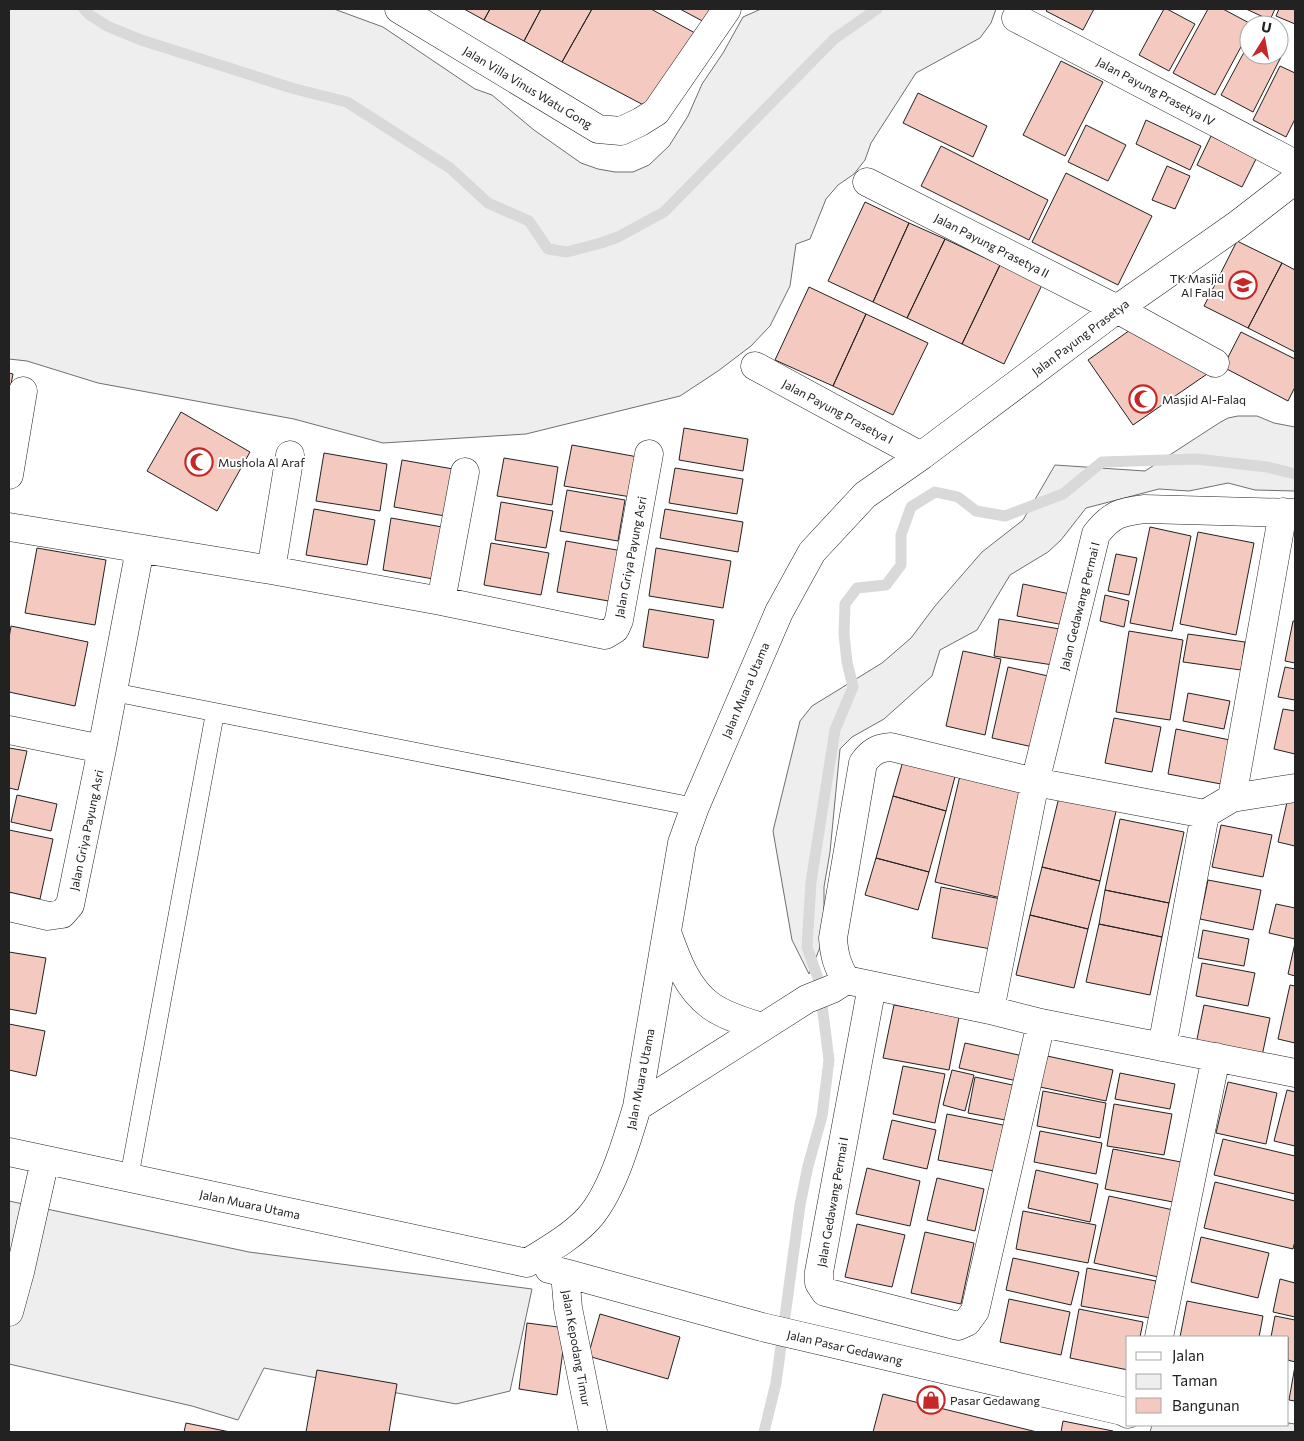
<svg xmlns="http://www.w3.org/2000/svg" width="1304" height="1441" font-family="Commissioner,sans-serif">
  <style>
    .green { fill: #eee; stroke: #6f6f6f }
    .lines { fill: none; stroke-linecap: round; stroke-linejoin: round }
    .stream { stroke: #d9d9d9; stroke-width: 11 }
    .building { fill: #f3c9c0; stroke: #222 }
    .lane-casing { stroke: #222; stroke-width: 19 }
    .street-casing { stroke: #222; stroke-width: 29 }
    .lane { stroke: #fff; stroke-width: 18 }
    .street { stroke: #fff; stroke-width: 28 }
    .labels { text-anchor: middle; dominant-baseline: central; stroke-width: 4; stroke-linejoin: round; paint-order: stroke }
    .street-label { font-size: 12px; fill: #222; stroke: #fff }
    .poi-label { font-size: 12px; fill: #222; stroke: #fff; text-anchor: start }
  </style>
  <rect width="100%" height="100%" fill="#fff"/>
  <!-- green -->
  <path class="green" d="M9 9H334L383 27 475 89 492 95 534 130 581 163 598 169 615 172H633L649 165 669 146 688 116 702 84 723 53 743 17 761 9H996L991 23 980 38 916 73 871 143 865 160 854 174 838 185 826 199 810 239 796 244 790 286 770 326 751 346 718 371 680 396 526 434 383 443 294 419 98 383 27 361 9 359Z
    M1238 416H1257L1274 423 1295 427V491L1255 490 1228 483 1189 491 1159 489 1086 508 1061 540 1048 552 1010 575 977 630 940 650 932 676 884 719 852 737 840 749 830 852 824 887V938L809 974 792 940 773 831 800 721 812 706 882 663 911 638 935 606 982 552 1023 520 1055 465 1145 471 1219 423 1228 418Z
    M9 1201 249 1252 532 1289 510 1391 456 1404 264 1368 238 1420 192 1406 9 1364Z
    M1288 1423 1295 1424V1432H1150L1152 1425H1288Z"/>
  <g class="lines">
    <!-- stream -->
    <path class="stream" d="M84 9 90 15 107 26 141 40 295 89 347 102 450 168 488 203 529 221 548 249 567 252 601 243 618 237 664 212 834 39 877 9
      M764 1432 776 1383 800 1205 808 1166 822 1116 829 1060 819 981 807 947 811 882 835 730 853 687 847 662 844 634 845 604 857 588 886 585 901 565V535L911 507 935 492 958 497 976 511 1005 516 1063 494 1102 462 1197 459 1267 467 1295 474"/>
  </g>
  <!-- building -->
  <path class="building" d="M464 9H490L484 20Z
    M490 9H541L524 41 484 20Z
    M541 9H592L562 62 524 41Z
    M592 9H651L695 33 653 110 562 62Z
    M680 9H717L708 24Z
    M1048 9H1094L1083 30 1046 11Z
    M1164 9H1167L1195 24 1169 71 1139 55Z
    M1208 9H1223L1253 25H1249V32L1215 95 1173 73Z
    M1246 9H1275L1270 20Z
    M1279 9H1295V24L1276 16Z
    M1249 43V55H1279V51L1283 53 1253 112 1221 95Z
    M1061 61 1103 82 1065 156 1023 135Z
    M1280 66 1295 73V119L1286 137 1253 120Z
    M918 93 987 126 973 157 903 123Z
    M1146 120 1201 146 1190 170 1136 144Z
    M1086 125 1126 145 1108 181 1068 162Z
    M1211 136 1256 159 1242 187 1197 165Z
    M941 146 1048 200 1029 240 921 186Z
    M1167 166 1190 176 1175 209 1152 200Z
    M1066 173 1152 216 1118 285 1032 242Z
    M865 202 909 223 873 302 828 281Z
    M909 223 945 239 907 318 873 302Z
    M945 239 1000 265 962 344 907 318Z
    M1237 241 1282 263 1248 328 1204 306Z
    M1282 263 1295 270V352L1248 328Z
    M1000 265 1042 285 1004 364 962 344Z
    M809 287 866 314 833 386 775 360Z
    M866 314 928 343 893 415 833 386Z
    M1130 330 1210 372 1133 425 1088 360Z
    M1241 332 1295 359V387L1288 401 1223 367Z
    M9 373 13 374 9 394Z
    M181 412 250 452 217 511 147 471Z
    M684 428 748 439 743 471 679 460Z
    M572 445 638 457 631 497 564 486Z
    M324 453 387 464 380 511 316 501Z
    M504 458 558 467 552 505 497 496Z
    M402 460 453 469 445 516 394 507Z
    M675 468 743 479 737 514 669 503Z
    M567 490 625 500 618 541 560 531Z
    M501 502 553 511 546 548 495 540Z
    M314 509 375 520 367 565 306 555Z
    M665 509 743 522 738 552 660 538Z
    M391 518 448 528 439 580 383 570Z
    M1150 527 1191 536 1172 631 1130 623Z
    M1198 532 1254 543 1236 635 1180 624Z
    M566 541 628 552 620 603 557 592Z
    M491 543 549 553 541 595 484 585Z
    M37 548 106 560 95 625 25 613Z
    M656 548 731 561 723 608 649 596Z
    M1116 554 1137 558 1129 595 1108 591Z
    M1023 584 1070 594 1064 625 1017 616Z
    M1105 595 1129 601 1124 627 1100 621Z
    M649 609 714 620 708 658 643 647Z
    M999 619 1060 629 1053 665 994 656Z
    M1293 621H1295V663L1285 661Z
    M11 626 88 642 75 706 9 692V638Z
    M1129 631 1183 640 1170 720 1116 712Z
    M1188 634 1245 642 1241 670 1183 662Z
    M963 651 1001 659 985 735 946 726Z
    M1008 667 1057 678 1042 749 992 738Z
    M1285 667 1295 669V700L1278 697Z
    M1188 693 1230 701 1224 729 1183 721Z
    M1283 709 1295 711V754L1274 749Z
    M1114 718 1161 727 1152 772 1105 763Z
    M1176 729 1230 740 1221 784 1168 774Z
    M9 748 27 751 18 790 9 788Z
    M905 754 957 769 946 811 893 796Z
    M962 767 1029 783 1001 898 935 882Z
    M1290 789 1295 790V846L1278 842Z
    M1060 793 1117 807 1100 881 1042 867Z
    M17 795 57 804 51 831 11 822Z
    M893 796 946 811 929 872 876 858Z
    M1120 819 1184 832 1169 903 1105 890Z
    M1221 825 1272 835 1263 877 1212 867Z
    M9 830 53 839 40 899 9 892Z
    M876 858 929 872 918 910 865 895Z
    M1042 867 1100 881 1088 929 1030 915Z
    M1208 880 1261 890 1253 930 1200 919Z
    M941 887 1006 900 996 950 932 938Z
    M1105 890 1169 903 1162 937 1099 924Z
    M1276 904 1295 908V939L1269 933Z
    M1030 915 1088 929 1074 988 1016 975Z
    M1099 924 1162 937 1150 995 1086 982Z
    M1203 930 1249 939 1244 966 1198 958Z
    M1295 943V976L1288 974Z
    M9 952 46 958 36 1014 9 1009Z
    M1202 963 1255 973 1248 1006 1196 996Z
    M1290 985 1295 986V1043L1278 1039Z
    M894 1005 959 1017 949 1070 883 1058Z
    M1204 1005 1270 1018 1262 1056 1196 1044Z
    M9 1024 45 1031 36 1076 9 1070Z
    M965 1043 1023 1056 1017 1081 959 1068Z
    M1047 1056 1113 1070 1106 1101 1040 1087Z
    M903 1066 945 1074 935 1123 893 1114Z
    M952 1070 974 1075 965 1111 943 1105Z
    M1120 1073 1175 1084 1170 1109 1115 1099Z
    M975 1077 1022 1087 1016 1122 968 1113Z
    M1228 1082 1277 1093 1266 1144 1216 1133Z
    M1287 1090 1295 1092V1146L1274 1141Z
    M1043 1091 1106 1103 1100 1138 1037 1126Z
    M1114 1104 1172 1114 1164 1155 1107 1146Z
    M947 1114 1013 1127 1004 1173 938 1160Z
    M892 1120 936 1130 927 1169 883 1159Z
    M1040 1131 1102 1143 1096 1174 1034 1162Z
    M1223 1139 1295 1156V1194L1214 1175Z
    M1113 1149 1181 1162 1173 1202 1105 1189Z
    M867 1168 920 1181 910 1226 856 1214Z
    M1036 1170 1098 1184 1090 1222 1028 1208Z
    M937 1178 984 1189 975 1231 927 1220Z
    M1215 1182 1295 1201V1241L1293 1249 1204 1228Z
    M1109 1196 1178 1211 1163 1278 1094 1263Z
    M1023 1211 1096 1225 1088 1263 1016 1249Z
    M857 1224 905 1235 892 1287 845 1277Z
    M925 1232 974 1243 961 1304 911 1293Z
    M1201 1237 1269 1253 1258 1298 1191 1282Z
    M1013 1258 1079 1272 1071 1305 1006 1290Z
    M1087 1268 1156 1281 1150 1318 1081 1306Z
    M1280 1279 1295 1283V1317L1273 1312Z
    M1009 1299 1070 1312 1061 1355 1000 1342Z
    M1187 1301 1263 1316 1259 1337H1180Z
    M1079 1309 1143 1322 1140 1337H1128V1370L1070 1358Z
    M600 1314 680 1337 668 1379 588 1356Z
    M1275 1316 1295 1320V1362L1288 1360V1337H1271Z
    M527 1323 566 1328 557 1395 519 1389Z
    M1295 1366V1401L1289 1400Z
    M317 1370 397 1384 389 1432H306Z
    M883 1394 1037 1432H873Z
    M1063 1421 1113 1431V1432H1061Z
    M186 1423 230 1432H184Z"/>
  <g class="lines">
    <!-- lane casing -->
    <g class="lane-casing">
      <path id="lane" d="M113 692 695 807
        M129 1178 215 713"/>
    </g>
    <!-- street casing -->
    <g class="street-casing">
      <path id="street" d="M399 9 598 129 621 131 640 122 656 112 727 9
        M1016 18 1295 164
        M867 182 1117 309 1215 363
        M755 366 921 456
        M9 475 23 391
        M1295 513 1145 509C1120 512 1112 514 1096 534L1035 782 1205 814 1232 798 1295 788
        M9 527 271 570 441 601 605 635 615 629 619 620 649 454
        M271 570 290 455
        M441 601 465 472
        M9 730 102 749
        M1232 798 1283 512
        M9 907 48 916 62 914 70 905 102 749 140 549
        M667 932C676 958 687 989 711 1006 725 1016 745 1022 762 1027
        M872 986 819 1272V1283L825 1292 958 1326 967 1322 975 1311 1041 1023
        M990 1010 1035 782 891 747C877 748 871 752 863 763L833 938C834 954 837 966 846 980L990 1010 1041 1023 1295 1073
        M1162 1047 1205 814
        M637 1107 807 999 832 989 846 980
        M9 1152 527 1263C548 1250 571 1237 588 1219 612 1193 627 1140 637 1107L682 843 695 807 779 612 812 552 865 495 921 456 1117 309 1237 225 1295 180
        M549 1269 565 1273 568 1308 593 1432
        M565 1273 762 1327 1122 1411 1128 1414
        M9 1312 20 1272 45 1160
        M1159 1337 1216 1057"/>
    </g>
    <!-- lane -->
    <use href="#lane" class="lane"/>
    <!-- street -->
    <use href="#street" class="street"/>
  </g>
  <!-- icons -->
  <defs>
    <g id="school-ring" transform="scale(1.4375)"><circle r="9.5" fill="#fff" stroke="#c62828" stroke-width="1.5"/><path d="M0-5L7-2L0 1L-7-2ZM-4 1L0 2.5L4 1V4Q0 6-4 4Z" fill="#c62828"/></g>
    <g id="mosque-ring" transform="scale(1.4375)"><circle r="9.5" fill="#fff" stroke="#c62828" stroke-width="1.5"/><path d="M3.5-4.9A6 6 0 1 0 3.5 4.9A5 5 0 1 1 3.5-4.9Z" fill="#c62828"/></g>
    <g id="shop-ring" transform="scale(1.4375)"><circle r="9.5" fill="#fff" stroke="#c62828" stroke-width="1.5"/><path d="M-5-2.5h2.3a2.7 3.5 0 0 1 5.4 0H5L5.5 6h-11ZM-1.5-2.5h3a1.5 2.3 0 0 0-3 0Z" fill="#c62828"/></g>
  </defs>
  <g fill-rule="evenodd">
    <use href="#school-ring" x="1243" y="285"/>
    <use href="#mosque-ring" x="1143" y="399"/>
    <use href="#mosque-ring" x="199" y="462"/>
    <use href="#shop-ring" x="931" y="1400"/>
  </g>
  <g class="labels">
    <!-- street labels -->
    <g class="street-label">
      <text transform="translate(528 87) rotate(31)">Jalan Villa Vinus Watu Gong</text>
      <text transform="translate(1156 91) rotate(28)">Jalan Payung Prasetya IV</text>
      <text transform="translate(992 245) rotate(27)">Jalan Payung Prasetya II</text>
      <text transform="translate(1080 337) rotate(-37)">Jalan Payung Prasetya</text>
      <text transform="translate(838 411) rotate(28)">Jalan Payung Prasetya I</text>
      <text transform="translate(630 557) rotate(-79)">Jalan Griya Payung Asri</text>
      <text transform="translate(1079 606) rotate(-76)">Jalan Gedawang Permai I</text>
      <text transform="translate(745 690) rotate(-67)">Jalan Muara Utama</text>
      <text transform="translate(86 830) rotate(-78)">Jalan Griya Payung Asri</text>
      <text transform="translate(640 1079) rotate(-79)">Jalan Muara Utama</text>
      <text transform="translate(832 1202) rotate(-80)">Jalan Gedawang Permai I</text>
      <text transform="translate(250 1204) rotate(12)">Jalan Muara Utama</text>
      <text transform="translate(845 1347) rotate(13)">Jalan Pasar Gedawang</text>
      <text transform="translate(577 1348) rotate(80)">Jalan Kepodang Timur</text>
    </g>
    <!-- poi labels -->
    <g class="poi-label">
      <text x="1224" y="278" text-anchor="end">TK Masjid<tspan x="1224" dy="14">Al Falaq</tspan></text>
      <text x="1162" y="399">Masjid Al-Falaq</text>
      <text x="218" y="462">Mushola Al Araf</text>
      <text x="950" y="1400">Pasar Gedawang</text>
    </g>
  </g>
  <!-- border -->
  <rect width="1304" height="1441" fill="none" stroke="#222222" stroke-width="20"/>
  <!-- legend -->
  <rect x="1126" y="1336" width="162" height="90" fill="#ffffff" stroke="#a7a7a7"/>
  <rect x="1136" y="1352" width="25" height="8" fill="#ffffff" stroke="#a7a7a7"/>
  <text x="1172" y="1361" font-size="15" fill="#222222">Jalan</text>
  <rect x="1136" y="1374" width="25" height="15" fill="#eeeeee" stroke="#a7a7a7"/>
  <text x="1172" y="1386" font-size="15" fill="#222222">Taman</text>
  <rect x="1136" y="1398" width="25" height="15" fill="#f3c9c0" stroke="#a7a7a7"/>
  <text x="1172" y="1411" font-size="15" fill="#222222">Bangunan</text>
  <!-- north arrow -->
  <g transform="translate(1264 40) rotate(11)"><circle r="24" fill="#ffffff" stroke="#a7a7a7"/>
  <path d="M0-4L9 19L0 12L-9 19Z" fill="#c62828"/>
  <text y="-8" font-size="14" font-weight="bold" text-anchor="middle" fill="#222222">U</text>
  </g>
</svg>
